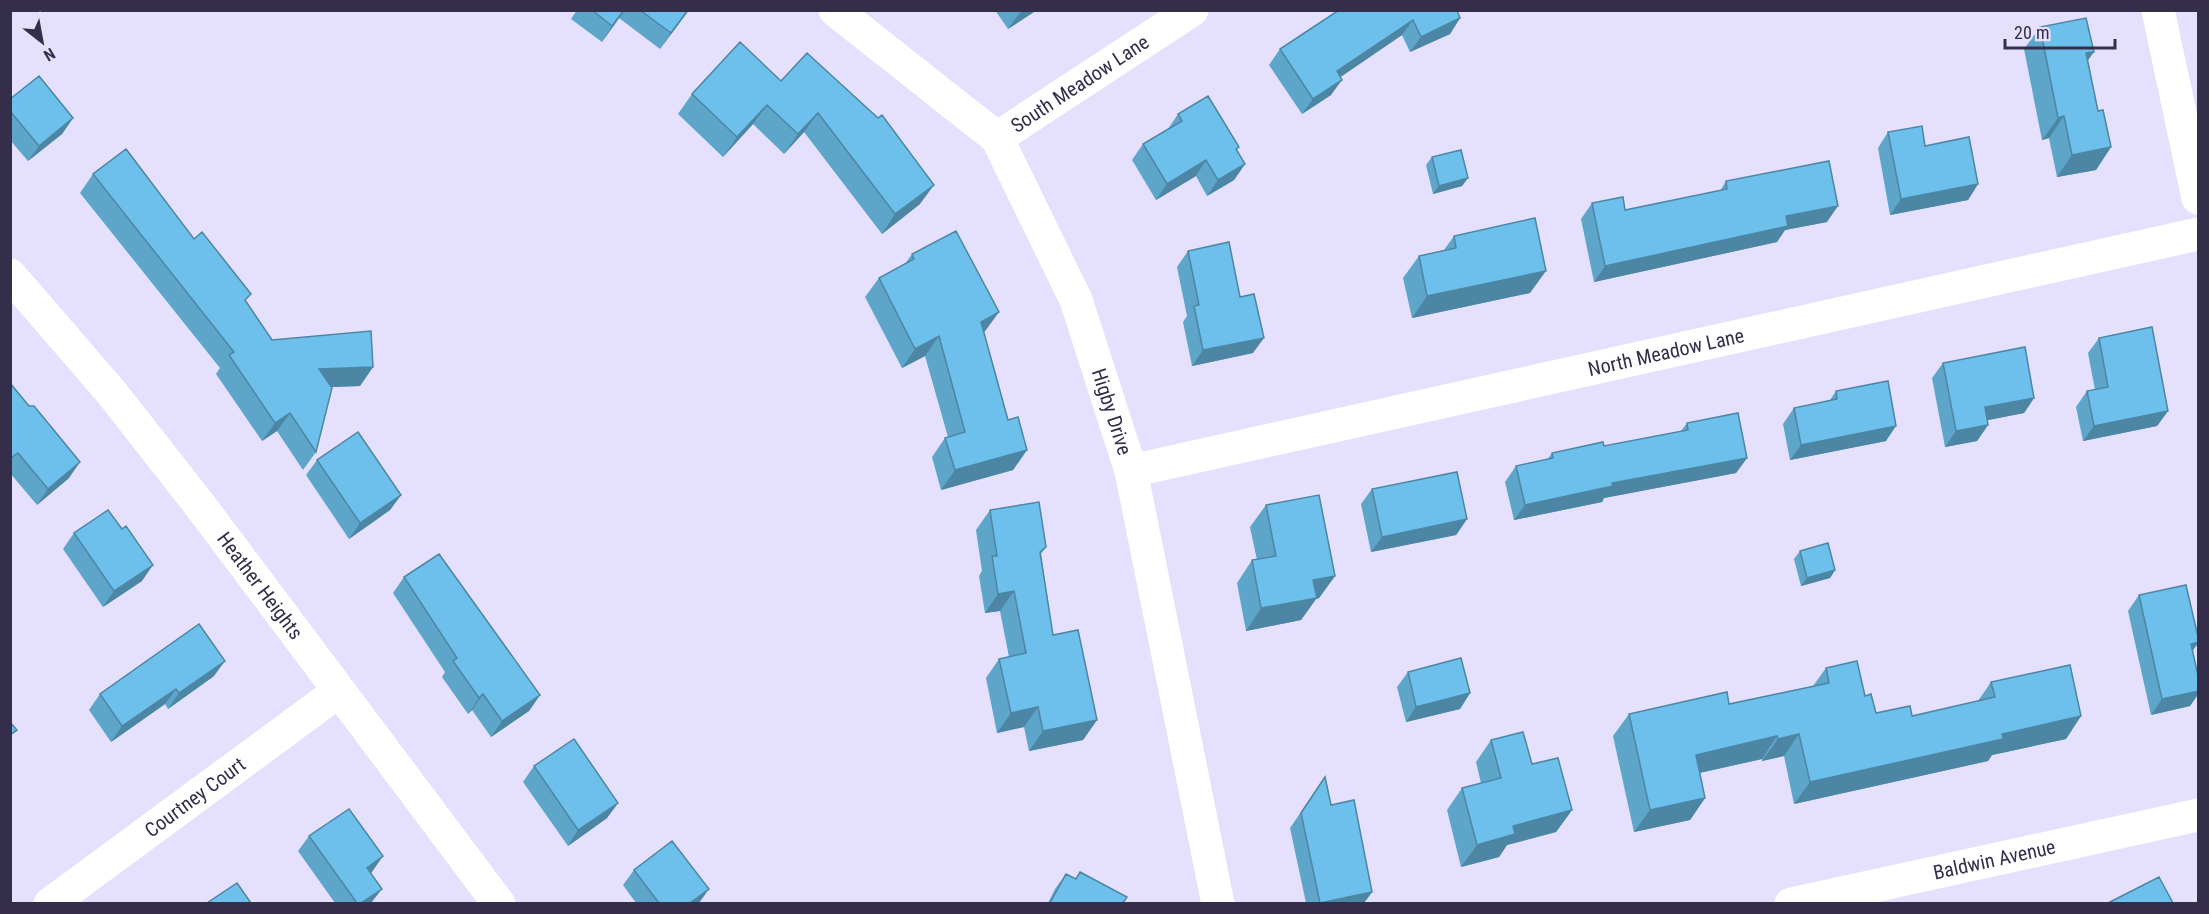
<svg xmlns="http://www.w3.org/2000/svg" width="2209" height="914" font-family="'Roboto Condensed',sans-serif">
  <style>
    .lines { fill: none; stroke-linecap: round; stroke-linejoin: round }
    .minor { stroke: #fff; stroke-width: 33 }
    .wall { fill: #5ea5ca }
    .shaded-wall { fill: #4c86a4 }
    .building { fill: #6dc0eb; stroke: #4c86a4; stroke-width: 1.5 }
    .labels { text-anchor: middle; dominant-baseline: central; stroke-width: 4.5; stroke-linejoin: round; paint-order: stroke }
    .street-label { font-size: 20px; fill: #342e4b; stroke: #e5e0fe }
  </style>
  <rect width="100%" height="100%" fill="#e5e0fe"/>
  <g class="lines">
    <!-- minor -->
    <g class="minor">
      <path id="s1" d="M835 10 997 138 1076 300 1131 471 1218 904"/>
      <path d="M2158 10 2198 198"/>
      <path id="s2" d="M997 138 1192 10"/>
      <path id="s3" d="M10 275 111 392 202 508 499 904"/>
      <path id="s4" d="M1131 471 2198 234"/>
      <path id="s5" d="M50 904 339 691"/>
      <path id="s6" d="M1791 904 2198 815"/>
    </g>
  </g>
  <!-- wall -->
  <path class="wall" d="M577 10H689L660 49 619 18 602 42 571 19Z
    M995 10H1037L1008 29Z
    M1339 10 1460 18 1450 34 1410 52 1402 35 1340 77 1331 95 1302 114 1269 65 1280 49Z
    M2040 27 2088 60 2098 111 2111 147 2096 170 2057 177 2049 138 2042 140 2024 49Z
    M781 81 920 204 882 234 804 132 784 154 753 124 723 157 678 114 692 94Z
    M10 99 73 118 62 134 28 161 10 140Z
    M1178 114 1239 147 1237 150 1245 164 1234 180 1207 196 1196 176 1156 200 1132 160 1143 144 1168 129Z
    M1888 132 1925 146 1978 184 1968 200 1890 215 1878 148Z
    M1432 157 1468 178 1462 186 1433 194 1426 165Z
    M93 174 194 239 246 302 272 340 373 367 360 386 331 387 316 452 303 470 277 431 262 441 216 374 220 368 80 193Z
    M1726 181 1827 222 1785 230 1777 242 1594 282 1581 219 1592 203 1625 210 1720 191Z
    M1454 236 1530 293 1412 318 1403 278 1419 256 1444 250Z
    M1188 251 1253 353 1192 366 1183 322 1187 316 1177 267Z
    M912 254 999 312 985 331 983 332 1008 420 1027 450 1013 470 941 490 932 457 945 438 948 437 925 356 902 368 865 297 879 278 905 264Z
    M2099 338 2168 411 2157 426 2083 441 2076 407 2087 391 2095 390 2088 353Z
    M1943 363 2034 398 2024 413 1987 420 1988 425 1977 441 1945 447 1932 378Z
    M10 383 69 478 37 505 10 473Z
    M1836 391 1886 441 1790 460 1783 424 1794 408 1830 400Z
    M1687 423 1747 458 1736 473 1604 498 1602 502 1514 520 1505 482 1516 466 1547 460 1552 453 1604 446 1681 431Z
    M317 460 401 495 390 510 349 539 306 475Z
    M1372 489 1467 519 1456 535 1371 552 1361 504Z
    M1266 505 1335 576 1319 598 1316 599 1301 620 1246 631 1237 583 1252 560H1257L1250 527Z
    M990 510 1046 547 1041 554 1053 635 1097 720 1083 740 1029 751 1024 727 997 733 986 678 999 659 1009 657 1000 611 985 613 979 576 982 571 976 530Z
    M74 533 142 581 103 607 63 549Z
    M1800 551 1835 570 1830 578 1801 586 1794 559Z
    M404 577 540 695 529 711 491 737 472 710 468 714 442 677 445 672 393 593Z
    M2139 595 2199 642 2192 651 2199 680V693L2190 706 2151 715 2128 611Z
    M1826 668 1865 696 1876 713 1912 716 1978 701 1991 682 2081 716 2066 739 1992 755 1988 761 1794 804 1784 756 1762 761V759L1700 773 1705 798 1690 820 1634 832 1613 736 1629 714 1729 704 1813 686Z
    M1408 672 1470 693 1460 709 1406 722 1397 687Z
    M214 676 168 709 165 704 111 742 89 710 100 694Z
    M1491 740 1532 764 1572 810 1556 832 1507 845 1499 857 1461 867 1447 810 1462 788 1481 783 1476 762Z
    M534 766 618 803 607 818 568 846 523 782Z
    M1325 777 1331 805 1372 892 1364 903H1306L1290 828Z
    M309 836 372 872 371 873V903H335L298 851Z
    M634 870 699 903H636L623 885Z
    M1080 872 1123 903H1048L1055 889 1066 874 1075 879Z"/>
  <!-- shaded-wall -->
  <path class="shaded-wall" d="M625 10 602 42 612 26Z
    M688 10H689L660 49 671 33Z
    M1023 10H1037L1008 29 1019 14Z
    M1460 18 1450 34 1410 52 1421 37Z
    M1413 20 1402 35 1326 87 1337 71Z
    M2094 52 2078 74 2086 53Z
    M1342 80 1331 95 1302 114 1313 99Z
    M767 105 753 124 723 157 737 137Z
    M818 113 804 132 784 154 798 134Z
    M2064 116 2049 138 2042 140 2058 118Z
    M73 118 62 134 28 161 39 146Z
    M2111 147 2096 170 2057 177 2072 155Z
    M1206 160 1196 176 1156 200 1167 184Z
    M1245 164 1234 180 1207 196 1218 180Z
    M1468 178 1462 186 1433 194 1439 186Z
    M1978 184 1968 200 1890 215 1901 199Z
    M934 185 920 204 882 234 895 214Z
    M1838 206 1827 222 1785 230 1777 242 1594 282 1605 266 1786 216Z
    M1546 271 1530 293 1412 318 1427 296Z
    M999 312 985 331 967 341 981 322Z
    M939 336 925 356 902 368 915 349Z
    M1264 338 1253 353 1192 366 1203 350Z
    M373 367 360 386 306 388 319 369Z
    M2034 398 2024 413 1974 423 1985 407Z
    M2168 411 2157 426 2083 441 2094 426Z
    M290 413 277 431 262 441 275 423Z
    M1988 425 1977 441 1945 447 1956 431Z
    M1896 426 1886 441 1790 460 1801 445Z
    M1027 450 1013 470 941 490 955 470Z
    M1747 458 1736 473 1604 498 1602 502 1514 520 1525 505 1612 483Z
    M80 462 69 478 37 505 48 489Z
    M401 495 390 510 349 539 360 523Z
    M1467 519 1456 535 1371 552 1382 537Z
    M153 565 142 581 103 607 114 591Z
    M1835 570 1830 578 1801 586 1807 578Z
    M1335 576 1319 598 1316 599 1301 620 1246 631 1261 608 1313 580Z
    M1014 591 1000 611 985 613 998 594Z
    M2199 642 2188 657 2191 644Z
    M225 661 214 676 168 709 179 693Z
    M176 689 165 704 111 742 122 726Z
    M2199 691V693L2190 706 2151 715 2162 699Z
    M1470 693 1460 709 1406 722 1416 707Z
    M483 694 472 710 468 714 479 698Z
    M540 695 529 711 491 737 502 721Z
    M1038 707 1024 727 997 733 1011 713Z
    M2081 716 2066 739 1992 755 1988 761 1794 804 1810 782 2002 734Z
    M1097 720 1083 740 1029 751 1043 731Z
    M1799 734 1784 756 1762 761 1778 739Z
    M1777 736 1762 759 1680 777 1696 755Z
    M1705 798 1690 820 1634 832 1650 810Z
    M618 803 607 818 568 846 578 830Z
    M1572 810 1556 832 1507 845 1499 857 1461 867 1477 845 1513 826Z
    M383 856 372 872 356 883 367 868Z
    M382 889 371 903H361Z
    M709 889 699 903H690Z
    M1372 892 1364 903H1320Z"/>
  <!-- building -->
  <path class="building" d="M592 10H624L612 26Z
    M640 10H688L671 33Z
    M1339 10H1457L1460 18 1421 37 1413 20 1337 71 1342 80 1313 99 1280 49Z
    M2086 18 2094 52 2086 53 2098 111 2103 110 2111 147 2072 155 2064 116 2058 118 2040 27Z
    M740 42 781 81 807 53 878 118 882 115 934 185 895 214 818 113 798 134 767 105 737 137 692 94Z
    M39 76 73 118 39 146 10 111V99Z
    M1208 96 1239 147 1236 149 1245 164 1218 180 1206 160 1167 184 1143 144 1182 121 1178 114Z
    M1922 126 1925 146 1969 137 1978 184 1901 199 1888 132Z
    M126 149 194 239 202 232 251 294 245 300 272 340 371 331 373 367 319 369 332 388 316 452 290 413 275 423 229 355 234 352 93 174Z
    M1461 150 1468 178 1439 186 1432 157Z
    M1829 161 1838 206 1786 216 1788 226 1605 266 1592 203 1623 197 1625 210 1727 189 1726 181Z
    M1535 218 1546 271 1427 296 1419 256 1456 248 1454 236Z
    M956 231 999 312 981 322 1008 420 1018 417 1027 450 955 470 945 438 965 432 939 336 915 349 879 278 914 259 912 254Z
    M1229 242 1240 297 1254 294 1264 338 1203 350 1194 306 1199 305 1188 251Z
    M2152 327 2168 411 2094 426 2087 391 2108 387 2099 338Z
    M2025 347 2034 398 1985 407 1988 425 1956 431 1943 363Z
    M1888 381 1896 426 1801 445 1794 408 1837 399 1836 391Z
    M10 383 29 406H34L80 462 48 489 18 453 12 457 10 456Z
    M1738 413 1747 458 1612 483 1613 486 1525 505 1516 466 1553 458 1552 453 1603 442 1604 446 1688 430 1687 423Z
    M358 432 401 495 360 523 317 460Z
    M1457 472 1467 519 1382 537 1372 489Z
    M1319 495 1335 576 1313 580 1317 598 1261 608 1252 560 1276 556 1266 505Z
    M1039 502 1046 547 1040 552 1053 635 1078 630 1097 720 1043 731 1038 707 1011 713 999 659 1026 653 1014 591 998 594 992 556H997L990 510Z
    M108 510 122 529 126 526 153 565 114 591 74 533Z
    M1828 543 1835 570 1807 578 1800 551Z
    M439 554 540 695 502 721 483 694 479 698 453 661 457 658 404 577Z
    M2186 585 2199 641V642L2191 644 2199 680V691L2162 699 2139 595Z
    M199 624 225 661 179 693 176 689 122 726 100 694Z
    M1461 658 1470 693 1416 707 1408 672Z
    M1857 661 1865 696 1871 694 1876 713 1910 706 1912 716 1995 697 1991 682 2070 665 2081 716 2002 734 2003 739 1810 782 1799 734 1778 739 1777 736 1696 755 1705 798 1650 810 1629 714 1727 692 1729 704 1829 683 1826 668Z
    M10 722 17 730 10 735Z
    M1523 732 1532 764 1558 758 1572 810 1513 826 1515 834 1477 845 1462 788 1501 778 1491 740Z
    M574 739 618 803 578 830 534 766Z
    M1325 777 1331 805 1354 800 1372 892 1320 903 1301 813Z
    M349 809 383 856 367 868 382 889 361 903H357L309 836Z
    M672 841 709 889 690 903H659L634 870Z
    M1080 872 1127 897 1123 903H1050L1066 874 1076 879Z
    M2159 877 2173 903H2108Z
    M237 883 251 903H207Z"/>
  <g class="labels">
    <!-- street labels -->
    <g class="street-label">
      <text stroke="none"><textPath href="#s2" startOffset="99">South Meadow Lane</textPath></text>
      <text stroke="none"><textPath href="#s4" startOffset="548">North Meadow Lane</textPath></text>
      <text stroke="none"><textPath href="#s1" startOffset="504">Higby Drive</textPath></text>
      <text stroke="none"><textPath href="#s3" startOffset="399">Heather Heights</textPath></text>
      <text stroke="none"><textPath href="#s5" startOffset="180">Courtney Court</textPath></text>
      <text stroke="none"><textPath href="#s6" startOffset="208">Baldwin Avenue</textPath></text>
    </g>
  </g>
  <!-- border -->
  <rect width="2209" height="914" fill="none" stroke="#342e4b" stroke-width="24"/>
  <!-- north arrow -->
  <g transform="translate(42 42) rotate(149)" stroke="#e5e0fe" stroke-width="4.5" paint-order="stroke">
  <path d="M0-4.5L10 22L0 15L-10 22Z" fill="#342e4b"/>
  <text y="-9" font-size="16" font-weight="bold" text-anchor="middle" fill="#342e4b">N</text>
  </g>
  <!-- scale -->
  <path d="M2005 39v9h110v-9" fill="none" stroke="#342e4b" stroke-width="3"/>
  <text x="2014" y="39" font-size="18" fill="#342e4b" stroke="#e5e0fe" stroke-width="4.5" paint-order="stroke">20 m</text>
</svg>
